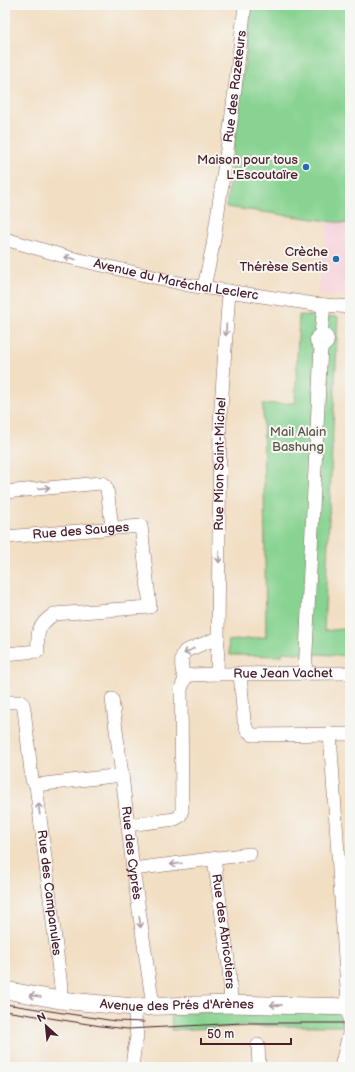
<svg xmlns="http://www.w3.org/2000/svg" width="355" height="1072" font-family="'Balsamiq Sans',sans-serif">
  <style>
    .built { fill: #f6cfd9 }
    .green { fill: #88d391; stroke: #69795e }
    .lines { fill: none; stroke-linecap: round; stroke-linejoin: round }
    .minor-casing { stroke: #856260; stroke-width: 14 }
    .major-casing { stroke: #856260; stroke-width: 18 }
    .minor { stroke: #fff; stroke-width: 13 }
    .major { stroke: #fff; stroke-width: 17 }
    .tram { stroke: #4a1f2b; stroke-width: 1 }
    .oneway { stroke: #ae9aa0 }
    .poi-dot { fill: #1f6fb2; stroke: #f6f6f2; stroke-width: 1.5 }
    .labels { text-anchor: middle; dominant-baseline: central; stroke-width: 4; stroke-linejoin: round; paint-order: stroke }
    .street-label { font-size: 13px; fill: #4a1f2b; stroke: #f6f6f2 }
    .poi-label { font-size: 13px; fill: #4a1f2b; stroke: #f6f6f2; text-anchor: end }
    .park-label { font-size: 13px; fill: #5d554a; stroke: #f6f6f2 }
  </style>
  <rect width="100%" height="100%" fill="#f6f6f2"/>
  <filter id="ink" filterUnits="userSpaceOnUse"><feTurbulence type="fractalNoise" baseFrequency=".025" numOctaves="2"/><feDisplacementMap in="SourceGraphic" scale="8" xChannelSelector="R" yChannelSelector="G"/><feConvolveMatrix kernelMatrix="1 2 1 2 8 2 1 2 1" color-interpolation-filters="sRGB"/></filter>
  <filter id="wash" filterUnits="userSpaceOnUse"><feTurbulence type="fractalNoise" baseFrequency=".012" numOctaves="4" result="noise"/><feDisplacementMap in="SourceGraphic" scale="16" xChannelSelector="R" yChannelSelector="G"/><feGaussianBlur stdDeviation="0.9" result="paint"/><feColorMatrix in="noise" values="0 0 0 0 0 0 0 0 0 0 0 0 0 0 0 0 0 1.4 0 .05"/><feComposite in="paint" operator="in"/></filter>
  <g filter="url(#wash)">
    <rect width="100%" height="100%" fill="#f2dec2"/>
    <!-- built -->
    <path class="built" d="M328 221 350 224V297L317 294Z"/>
    <!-- green -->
    <path class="green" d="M252 5H350V224L226 207Z
      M299 315 338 317 324 631 350 628V656L282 652V656L230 655 228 641 266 637 263 404 295 403Z
      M171 1012H342L343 1026H253L172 1030Z"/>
  </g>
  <g filter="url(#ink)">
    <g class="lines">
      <!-- minor casing -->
      <g class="minor-casing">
        <g id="minor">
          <path id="s1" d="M5 239 67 257 188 285 314 304 350 307"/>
          <path id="s2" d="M204 287 213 245 231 122 245 5"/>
          <circle cx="322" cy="340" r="5.5"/>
          <path d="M321 335 324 305"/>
          <path d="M5 492 101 483 104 484 107 489 112 527"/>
          <path id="s3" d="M5 537 141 526 150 607 54 614C37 626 37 632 38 651L5 654"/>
          <path d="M305 672 321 346"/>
          <path d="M240 673 244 721 247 730 253 735 350 734"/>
          <path id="s4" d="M217 674 218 638 220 422 229 291"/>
          <path d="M185 678C181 671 180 658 185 651L218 638"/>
          <path id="s5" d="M112 699 122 775 133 869 153 1006"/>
          <path id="s6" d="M5 702H20L23 704 24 709 32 780 36 785 61 987 60 1000"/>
          <path d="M330 734 349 1018V1034L341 1067"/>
          <path d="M36 785 122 775"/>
          <path id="s7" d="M128 825 175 819 180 816 182 810 181 689 185 678 191 675 217 674 350 673"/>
          <path id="s8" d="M214 859 229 967 231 1004"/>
          <path d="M133 869 250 854"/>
          <path d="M258 1045 259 1067"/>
          <path d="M132 1067 134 1051 137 1037 134 1007"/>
        </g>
      </g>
      <!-- major casing -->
      <g class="major-casing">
        <g id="major">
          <path id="s9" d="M5 990 60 1000 134 1007 231 1004 350 1007"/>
        </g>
      </g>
      <!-- minor -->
      <use href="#minor" class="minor"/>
      <!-- major -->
      <use href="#major" class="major"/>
      <!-- tram -->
      <path class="tram" d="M5 1004 115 1021 144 1022
        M5 1011 101 1026 128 1029 242 1023H350"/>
    </g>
    <!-- one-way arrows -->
    <defs><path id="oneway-shaft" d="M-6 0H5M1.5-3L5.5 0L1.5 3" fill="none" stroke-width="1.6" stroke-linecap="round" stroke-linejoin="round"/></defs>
    <g class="oneway">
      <use href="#oneway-shaft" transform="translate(70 258) rotate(-166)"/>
      <use href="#oneway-shaft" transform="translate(226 330) rotate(93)"/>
      <use href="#oneway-shaft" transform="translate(44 488) rotate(-5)"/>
      <use href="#oneway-shaft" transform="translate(219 557) rotate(90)"/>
      <use href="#oneway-shaft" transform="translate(189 651) rotate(151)"/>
      <use href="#oneway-shaft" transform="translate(39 809) rotate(-97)"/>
      <use href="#oneway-shaft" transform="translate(176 864) rotate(173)"/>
      <use href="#oneway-shaft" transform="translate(140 922) rotate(82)"/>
      <use href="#oneway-shaft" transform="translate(35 996) rotate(-170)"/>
      <use href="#oneway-shaft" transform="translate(276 1005) rotate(-179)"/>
    </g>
  </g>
  <!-- markers -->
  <g class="poi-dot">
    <circle cx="306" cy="167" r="4"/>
    <circle cx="336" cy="259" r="4"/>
  </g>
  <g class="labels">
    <!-- street labels -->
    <g class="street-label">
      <text stroke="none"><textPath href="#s2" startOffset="203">Rue des Razeteurs</textPath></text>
      <text stroke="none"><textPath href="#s1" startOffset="176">Avenue du Maréchal Leclerc</textPath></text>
      <text stroke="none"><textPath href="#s4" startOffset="210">Rue Mion Saint-Michel</textPath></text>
      <text stroke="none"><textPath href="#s3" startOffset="76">Rue des Sauges</textPath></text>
      <text stroke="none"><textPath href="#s7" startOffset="291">Rue Jean Vachet</textPath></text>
      <text stroke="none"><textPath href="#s5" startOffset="155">Rue des Cyprès</textPath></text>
      <text stroke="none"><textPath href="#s6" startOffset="210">Rue des Campanules</textPath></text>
      <text stroke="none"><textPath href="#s8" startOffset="73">Rue des Abricotiers</textPath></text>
      <text stroke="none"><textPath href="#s9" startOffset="173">Avenue des Prés d'Arènes</textPath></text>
    </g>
    <!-- poi labels -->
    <g class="poi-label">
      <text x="298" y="160">Maison pour tous<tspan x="298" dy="15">L'Escoutaïre</tspan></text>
      <text x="328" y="252">Crèche<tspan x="328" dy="15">Thérèse Sentis</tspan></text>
    </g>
    <!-- park labels -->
    <g class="park-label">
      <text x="298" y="432">Mail Alain<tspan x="298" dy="15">Bashung</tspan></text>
    </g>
  </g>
  <!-- margin -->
  <rect width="355" height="1072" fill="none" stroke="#f6f6f2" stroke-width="20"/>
  <!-- north arrow -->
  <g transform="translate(46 1026) rotate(333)" stroke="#f6f6f2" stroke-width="3" paint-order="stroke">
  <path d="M0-3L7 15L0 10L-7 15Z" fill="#4a1f2b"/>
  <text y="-6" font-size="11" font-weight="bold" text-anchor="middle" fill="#4a1f2b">N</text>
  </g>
  <!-- scale -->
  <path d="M201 1038v6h90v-6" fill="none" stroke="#4a1f2b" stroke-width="2"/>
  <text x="207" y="1038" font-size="12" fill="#4a1f2b" stroke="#f6f6f2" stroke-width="3" paint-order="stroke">50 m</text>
</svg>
